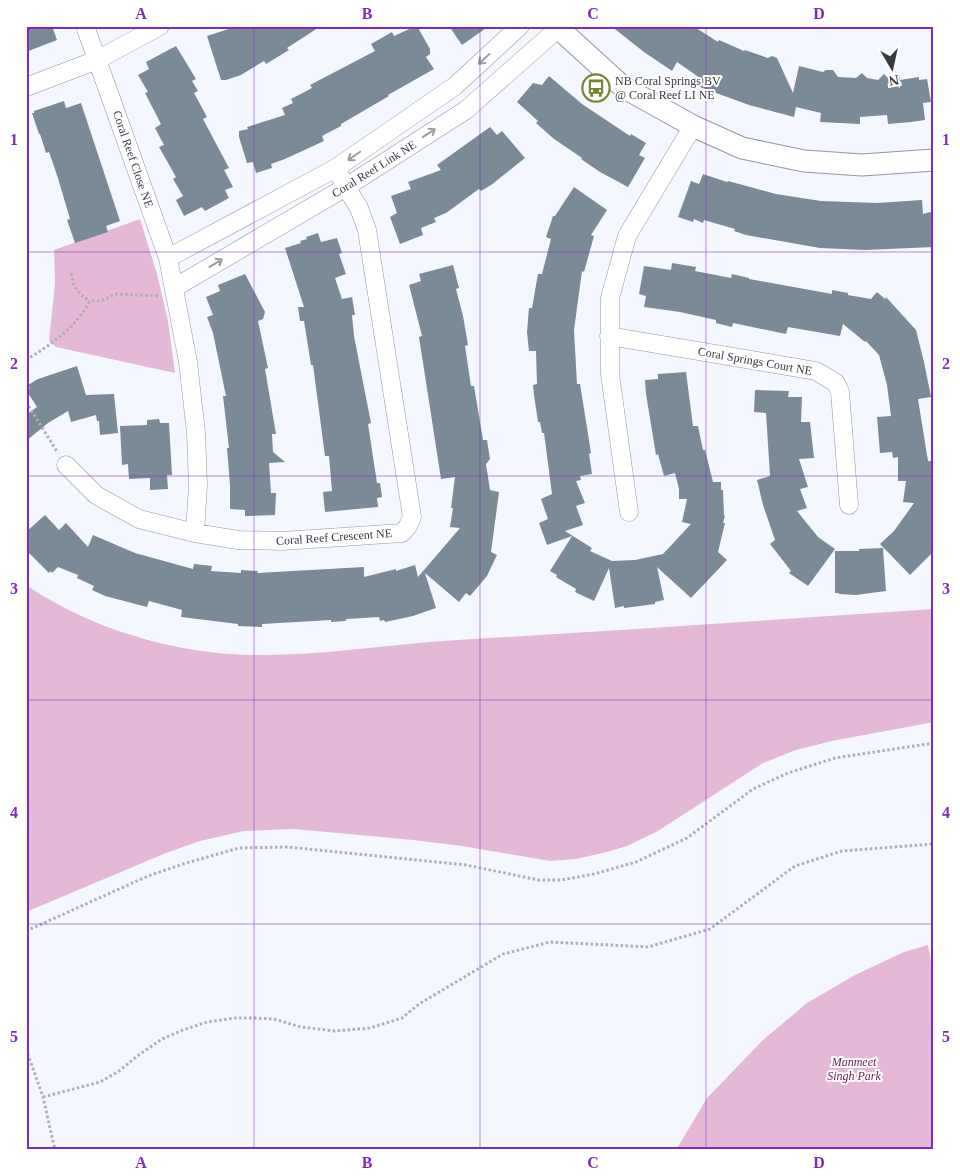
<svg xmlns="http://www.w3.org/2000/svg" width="960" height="1176" font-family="Georgia,serif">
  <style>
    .green { fill: #e6b8d7 }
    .building { fill: #7a8a97 }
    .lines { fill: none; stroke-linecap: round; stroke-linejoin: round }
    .minor-casing { stroke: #9094a6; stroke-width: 19 }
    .tertiary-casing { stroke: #9094a6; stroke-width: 23 }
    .path { stroke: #adafb6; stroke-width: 3; stroke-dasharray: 2.5 2.5; stroke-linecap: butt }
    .minor { stroke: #fff; stroke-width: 18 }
    .tertiary { stroke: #fff; stroke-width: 21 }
    .oneway { stroke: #9b9ca0 }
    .grid { fill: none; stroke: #7b2cbf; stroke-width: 1; stroke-opacity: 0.55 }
    .labels { text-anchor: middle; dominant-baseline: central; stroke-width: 4; stroke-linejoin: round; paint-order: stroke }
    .poi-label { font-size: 12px; fill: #373940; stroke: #fff; text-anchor: start }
    .street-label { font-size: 12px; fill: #373940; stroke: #fff }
    .park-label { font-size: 12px; font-style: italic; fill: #6e205b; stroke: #fff }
    .neatline { fill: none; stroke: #7b2cbf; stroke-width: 2 }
    .grid-label { font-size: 16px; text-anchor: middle; font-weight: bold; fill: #7b2cbf }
  </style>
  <rect width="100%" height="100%" fill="#f5f7ff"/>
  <!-- green -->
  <path class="green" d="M140 219 157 274 168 321 175 373 56 347 49 341 55 283 54 250Z
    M26 585C75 618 131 639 189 649 271 664 360 647 443 641 607 631 770 620 934 609V722L832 741 796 750 763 763 658 831 627 846 607 852 576 859 550 861 462 846 413 840 294 829 244 831 200 841 166 853 26 912Z
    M928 945 934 979V1150H676L707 1098 763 1040 807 1003 855 975 904 952Z"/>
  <!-- building -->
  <path class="building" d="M26 26H52L57 40 26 52Z
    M238 26H321L287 48 289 50 266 64 264 61 241 75 226 80H221L207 36Z
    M416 26H417L430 49V54L426 57 434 69 388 95 389 96 341 124V126L322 136 324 141 285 159 271 164 272 168 256 173 253 162 247 163 239 137V131L248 129 247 127 285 115 282 108 293 103 291 99 312 88 310 85 375 51 371 44 392 32 394 36Z
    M449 26H489L462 45Z
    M611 26H693L718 42 719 40 744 51 745 50 768 58 772 56 777 58 793 93 799 66 823 72 826 70H833L838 77 856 78 862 73 867 78 878 80 884 74 889 79 900 77V80L919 77V80L927 79 931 102 923 103 925 120 911 122 888 124 887 115 860 117V124L820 122 821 113 796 107 794 117 749 105 697 86 700 78 677 62 672 71 644 52Z
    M176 46 196 79 192 81 198 91 194 93 207 117 203 119 229 168 224 170 233 187 225 190 229 198 205 211 202 207 184 216 176 200 183 196 173 179 176 177 159 147 164 145 155 128 161 124 145 93 148 92 138 75 149 69 146 62Z
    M549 76 582 104 630 136 631 134 646 143 639 155 645 158 628 187 600 172 581 159 582 158 554 139 536 123 538 121 517 102 533 83 542 85Z
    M64 101 66 108 81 103 120 221 106 226 108 232 75 243 67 220 70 219 57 175 49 152 46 153 40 134H39L32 113H34V111Z
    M490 127 497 135 502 131 525 158 491 185 481 191 479 189 446 213 434 218 436 222 421 228 423 235 400 244 390 217 397 213 391 196 411 189 408 182 441 170 437 165Z
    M703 174 727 182 728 181 776 194 821 201 877 203 922 200 923 214 934 211V247L865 250 820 248 746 235 734 231 735 229 704 220 703 223 694 219 693 222 678 217 691 181 699 184Z
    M574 187 607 210 591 235 594 236 584 272 582 271 574 330 577 384H580L591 453 589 454 592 474 580 476 581 480 576 481 585 503 576 506 583 525 565 531 592 548 590 551 612 561 635 560 663 554 691 524 682 522 687 499H679V489L675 473 664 476 658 454 656 455 646 394 645 380 658 379V374L686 372 693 426H698L703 450H705L713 482H721V490H723L724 515 725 516 723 523H725L718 552 727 560 691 598 657 567 664 600 655 602V604L624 608V606L615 608 609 568 594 601 575 592 576 589 556 577 557 575 550 571 572 536 547 545 539 523 548 519 541 499 552 494 544 433H542L540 422H538L534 395 533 385 537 384 536 351H529L527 332 529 308H532L538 274H542L551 239 546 237 553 216H555Z
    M318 233 321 242 337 238 342 253 339 254 346 274 335 278 342 299 352 297 355 315H352L354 336 371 423 368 424 377 483H380L382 497 377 498 378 507 325 512 323 492 332 491 329 456H325L313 365H311L304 321H300L298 307H304L285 248 301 243 300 241 307 239 306 237Z
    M672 263 696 267 695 271 731 278 732 274 749 278V279L832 294V290L848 293V295L871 299 877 292 885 299 886 297 916 330 924 362 931 397 918 399 928 461H934V551L910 575 880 544 894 531 914 503 903 502 906 481H898V457L893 458 892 452 880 453 877 417 891 416 887 385 879 355 866 341 865 342 843 324 840 336 788 327 786 334 733 323 732 327 716 323V320L680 312 644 307 646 296 639 294 644 266 671 270Z
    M453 265 459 288 456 289 463 316 468 345 465 346 471 386H474L483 440H487L490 459 486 464 490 490 499 492 491 552 497 555 487 576 470 596 466 593 459 602 425 573 436 608 413 616 385 622 384 620 380 621 379 617 347 619 345 621 331 622V620L262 624V627L238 626V624L181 617 182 610 149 601 147 607 105 596 92 590 94 586 77 578 78 575 58 567 52 573 51 571 49 573 26 550V532L45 515 59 530 66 523 88 547 93 535 135 553 193 569 194 564 212 566 211 571 241 573V570L258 571 257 573 364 567V577L396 569V571L415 565 418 577 460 528 450 527 453 508H451L455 477 441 479 419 337 422 336 409 285 421 281 419 274Z
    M245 274 265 312 263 319 258 321 268 368 265 369 276 434H272L273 452 285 462 269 463 271 493H276L275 515 245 516V510L230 509V485L227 448H229L223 396H226L213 333 207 317 213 315 206 297 220 291 218 285Z
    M77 366 86 395 114 394 118 433 100 435 99 421H97L96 415 71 422 68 411 48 423 26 441V415L37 407 26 390 30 388 28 385 38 379Z
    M755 390 789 391 788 397H802L801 422H810L814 458 799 459 808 487 800 489 807 508 797 511 818 537 835 549 808 586 789 573 791 571 770 544 775 540 763 505 757 480 770 476 766 413 754 412Z
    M159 419 160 423H169L172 475H167L168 489 150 490V478L129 479 128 464 122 465 120 426 147 425V420Z
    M883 548 886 591 856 595 839 594V593H835V551H859V549Z"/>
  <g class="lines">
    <!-- minor casing -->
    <g class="minor-casing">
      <path id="minor" d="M85 26 168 258 188 362 196 433 198 485 195 533
        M26 87 97 60 160 26
        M168 258 336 168 455 86 520 26
        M174 288 346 187 466 110 561 26
        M609 336 816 371 836 383 840 392 849 505
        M66 465 96 495 139 519 195 533 238 540 282 541 402 533 408 526 412 517 367 230 359 208 346 187 336 168
        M629 512 610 374V298L627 236 693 126"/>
    </g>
    <!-- tertiary casing -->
    <g class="tertiary-casing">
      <path id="tertiary" d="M556 26 623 87 693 126 742 148 804 161 862 165 934 160"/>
    </g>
    <!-- path -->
    <path class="path" d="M71 273C73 287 78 294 90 301
      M26 360C52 344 75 328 90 301H101L115 294 160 296
      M26 402 58 453
      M26 931 148 876 183 864 239 848 288 847 388 857 466 865 539 880H561L594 874 636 862 687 838 753 789 788 773 835 758 934 743
      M26 1049 43 1097 55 1150
      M43 1097 100 1082 119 1071 140 1054 162 1039 183 1030 207 1022 235 1018H252L274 1019 301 1027 335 1031 370 1028 402 1018 419 1004 503 954 550 942 648 947 710 929 795 866 842 851 934 844"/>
    <!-- minor -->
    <use href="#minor" class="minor"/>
    <!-- tertiary -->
    <use href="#tertiary" class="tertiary"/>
  </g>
  <!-- one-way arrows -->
  <defs><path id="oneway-shaft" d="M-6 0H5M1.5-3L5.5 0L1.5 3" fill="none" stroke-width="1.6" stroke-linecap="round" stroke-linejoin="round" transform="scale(1.25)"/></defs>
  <g class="oneway">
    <use href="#oneway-shaft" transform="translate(484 59) rotate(137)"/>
    <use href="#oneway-shaft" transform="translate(429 133) rotate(-33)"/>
    <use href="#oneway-shaft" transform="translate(354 156) rotate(145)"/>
    <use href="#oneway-shaft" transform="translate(216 263) rotate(-31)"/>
  </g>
  <!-- grid -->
  <path class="grid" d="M254 26V1150M480 26V1150M706 26V1150M26 252H934M26 476H934M26 700H934M26 924H934"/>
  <!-- icons -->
  <defs>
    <g id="bus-ring" transform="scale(1.4375)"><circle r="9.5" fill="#fff" stroke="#768432" stroke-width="1.5"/><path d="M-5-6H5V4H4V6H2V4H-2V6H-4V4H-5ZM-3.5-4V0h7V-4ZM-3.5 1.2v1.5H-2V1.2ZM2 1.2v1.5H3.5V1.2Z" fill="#768432"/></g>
  </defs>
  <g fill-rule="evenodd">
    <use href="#bus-ring" x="596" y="88"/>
  </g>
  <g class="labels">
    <!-- poi labels -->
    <g class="poi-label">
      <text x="615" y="81">NB Coral Springs BV<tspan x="615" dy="14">@ Coral Reef LI NE</tspan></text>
    </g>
    <!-- street labels -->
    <g class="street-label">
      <text transform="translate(133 159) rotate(71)">Coral Reef Close NE</text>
      <text transform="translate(374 169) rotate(-32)">Coral Reef Link NE</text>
      <text transform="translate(755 361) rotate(10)">Coral Springs Court NE</text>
      <text transform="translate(334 537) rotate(-4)">Coral Reef Crescent NE</text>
    </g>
    <!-- park labels -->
    <g class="park-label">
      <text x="854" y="1062">Manmeet<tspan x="854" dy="14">Singh Park</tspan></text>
    </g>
  </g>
  <!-- border -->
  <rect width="960" height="1176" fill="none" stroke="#ffffff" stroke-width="55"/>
  <!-- north arrow -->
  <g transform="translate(892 68) rotate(171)" stroke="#ffffff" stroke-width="4" paint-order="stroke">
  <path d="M0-4L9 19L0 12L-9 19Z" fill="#373940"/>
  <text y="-8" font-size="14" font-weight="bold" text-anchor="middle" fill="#373940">N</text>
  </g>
  <rect x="28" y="28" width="904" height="1120" class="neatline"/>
  <g class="grid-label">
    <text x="141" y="19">A</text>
    <text x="367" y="19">B</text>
    <text x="593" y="19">C</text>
    <text x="819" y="19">D</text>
    <text x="14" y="145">1</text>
    <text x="946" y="145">1</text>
    <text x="14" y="369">2</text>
    <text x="946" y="369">2</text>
    <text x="14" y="594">3</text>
    <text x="946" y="594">3</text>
    <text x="14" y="818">4</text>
    <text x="946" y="818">4</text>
    <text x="14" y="1042">5</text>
    <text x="946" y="1042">5</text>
    <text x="141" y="1168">A</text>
    <text x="367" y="1168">B</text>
    <text x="593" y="1168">C</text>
    <text x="819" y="1168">D</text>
  </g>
</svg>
